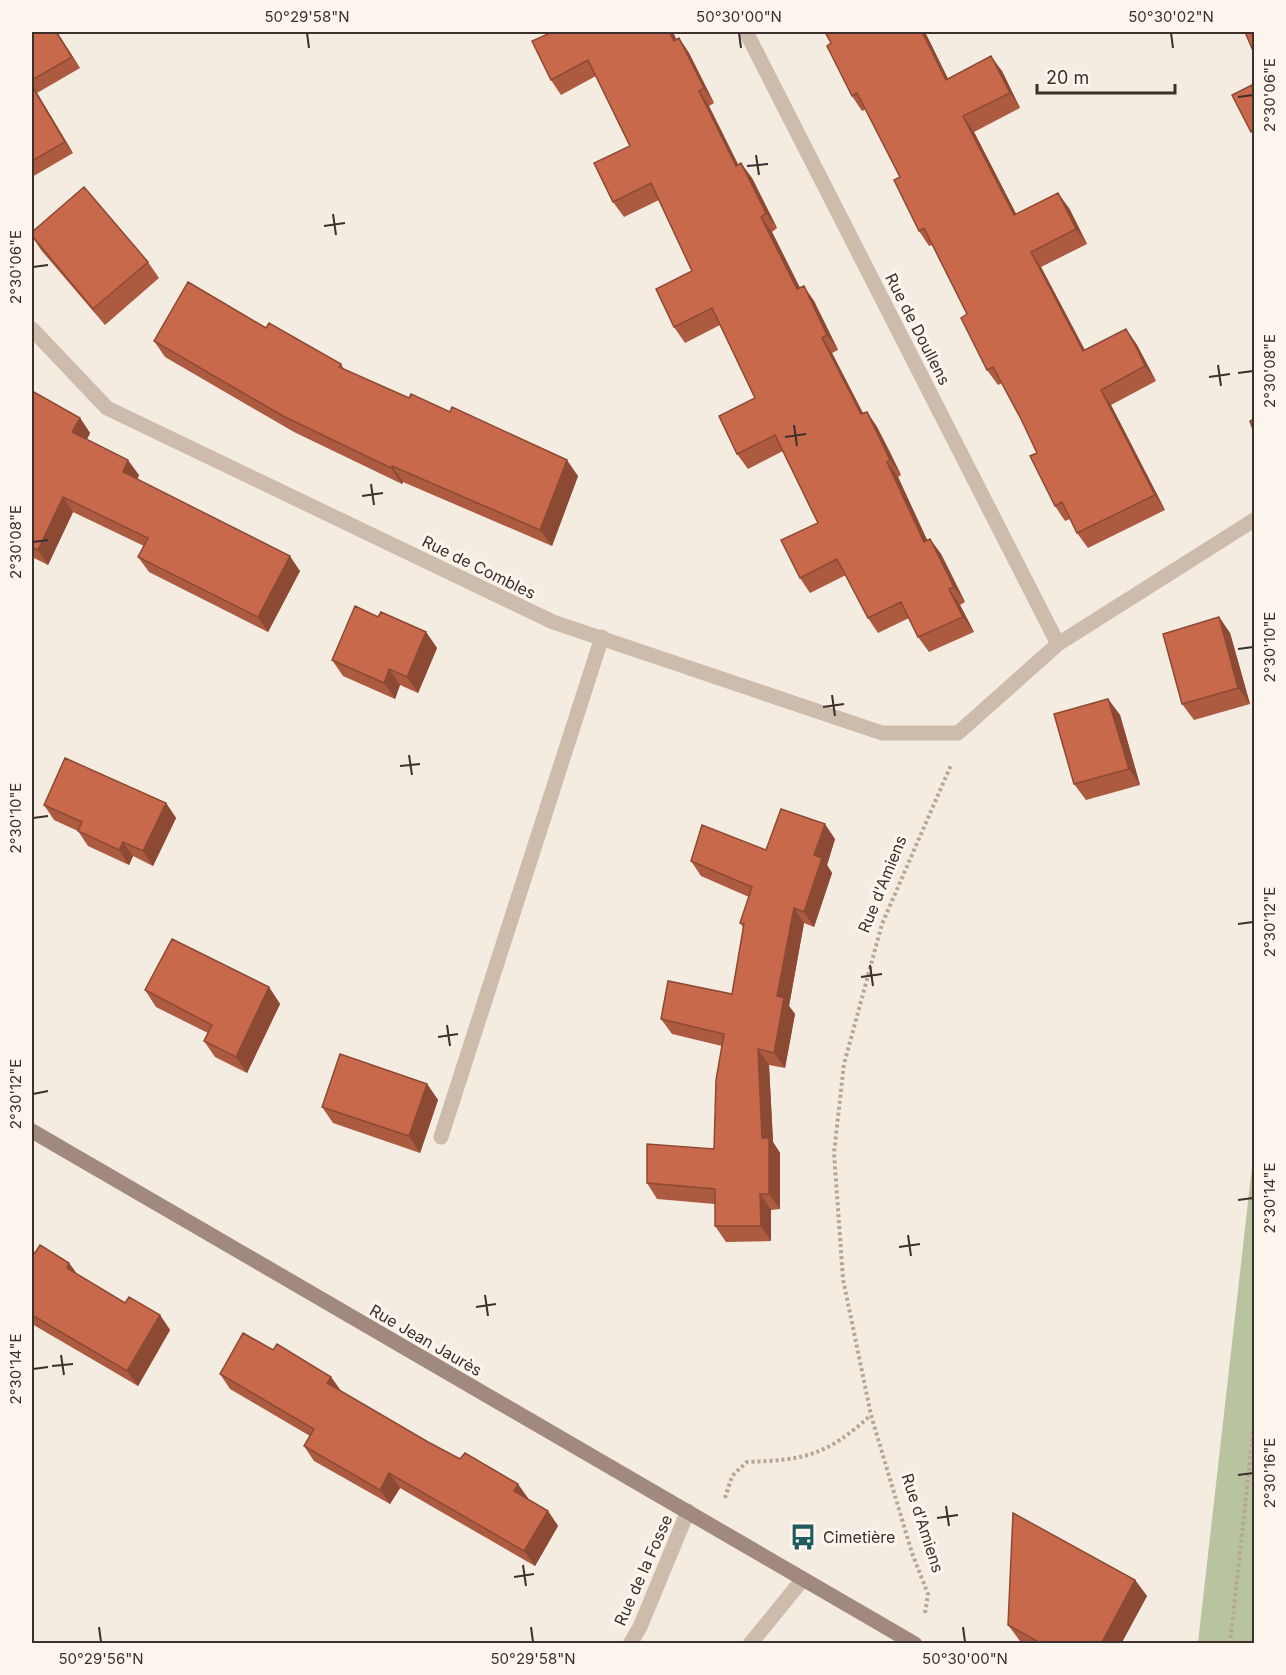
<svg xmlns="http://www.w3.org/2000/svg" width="1286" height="1675" font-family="Inter,sans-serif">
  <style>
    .green { fill: #b8c4a0 }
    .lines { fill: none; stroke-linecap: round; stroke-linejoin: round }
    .path { stroke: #b9a596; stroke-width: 4; stroke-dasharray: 3 3; stroke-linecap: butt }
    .street { stroke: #cdbbac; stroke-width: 15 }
    .secondary { stroke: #a18a7d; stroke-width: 15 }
    .wall { fill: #ac5a40 }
    .shaded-wall { fill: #8c4a34 }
    .building { fill: #c8694b; stroke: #8c4a34; stroke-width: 1.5 }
    .ticks { fill: none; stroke: #3b302b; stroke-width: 2 }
    .labels { text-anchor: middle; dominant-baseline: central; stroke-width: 6; stroke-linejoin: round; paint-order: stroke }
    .street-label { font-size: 16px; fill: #3b302b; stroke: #fbf5ee }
    .poi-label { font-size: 16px; fill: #3b302b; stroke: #fbf5ee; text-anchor: start }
    .neatline { fill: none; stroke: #3b302b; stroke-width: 2 }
    .ticks-label { font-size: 15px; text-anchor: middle; fill: #3b302b }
  </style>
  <rect width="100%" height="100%" fill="#f4ebe1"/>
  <!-- green -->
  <path class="green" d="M1254 1149V1643H1198Z"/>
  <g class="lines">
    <!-- path -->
    <path class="path" d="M725 1498 732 1476 747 1462C806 1460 827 1455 871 1415
      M925 1613 928 1594 912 1553 871 1415 843 1279 834 1153 844 1064 882 924 951 765
      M1230 1644 1254 1423"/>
    <!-- street -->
    <path class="street" d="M746 32 1058 644
      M32 329 107 408 553 622 882 733H958L1058 644 1254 520
      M441 1137 602 637
      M630 1644 640 1627 688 1511
      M750 1644 803 1579"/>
    <!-- secondary -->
    <path class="secondary" d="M32 1131 915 1644"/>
  </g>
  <!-- wall -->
  <path class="wall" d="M32 32H57L80 68 37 93 73 153 32 177Z
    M673 32 676 39 679 38 689 53 714 103 709 106 738 164 752 178 777 228 772 232 800 288 814 301 838 350 832 353 863 413 867 412 877 427 890 452 901 475 898 477 927 540 930 539 941 554 965 602 960 605 974 632 929 652 918 637 909 618 878 633 868 618 846 575 810 593 800 578 818 523 783 451 748 469 737 454 755 398 720 325 685 343 674 327 692 271 659 200 624 217 613 202 630 146 596 76 561 95 551 80 532 41Z
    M825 32H925L948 79 1002 71 1020 108 974 132 1016 214 1069 208 1087 244 1041 267 1085 350 1126 329 1137 345 1147 364 1156 381 1111 405 1165 510 1088 548 1077 533 1070 519 1065 521 1055 506 1037 453 1021 419 1002 383 998 385 987 370 967 314 932 245 929 246 919 231 900 177 866 109 862 111 852 96 831 43Z
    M32 236 148 262 159 278 105 325 41 250Z
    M266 328 341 364 344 369 578 476 552 546 403 482 402 484 294 432 165 357 154 341Z
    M32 391 80 418 90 433 87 439 139 475 137 480 300 571 268 632 149 572 138 557 144 546 73 512 48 565 32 557Z
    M378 617 426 632 437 648 418 693 400 685 395 699 343 676 332 660Z
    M1219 617 1230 633 1250 704 1194 720 1182 704Z
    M1108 699 1120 715 1140 785 1086 800 1074 784Z
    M166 803 176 818 153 866 133 856 129 865 88 846 78 831 54 820 44 805Z
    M835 839 827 865 832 873 814 927 804 923 789 1006 795 1014 785 1068 769 1065 773 1142 780 1153V1209L771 1210V1241L726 1242 715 1226V1204L657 1199 647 1183 714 1149 722 1046 672 1034 661 1019 732 994 743 927 740 923 749 897 701 876 691 861Z
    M269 987 280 1004 247 1073 215 1057 204 1041 208 1033 156 1007 145 990Z
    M427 1084 438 1100 420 1153 333 1123 322 1107Z
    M32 1251 35 1253 69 1263 77 1274 125 1303 160 1315 170 1330 138 1386 32 1324Z
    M273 1350 331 1377 341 1391 428 1442 528 1498V1499L548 1511 558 1526 535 1566 400 1488 390 1504 314 1461 304 1446 310 1436 230 1389 220 1374Z
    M1135 1580 1147 1596 1121 1644H1024L1020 1641 1008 1625Z"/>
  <!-- shaded-wall -->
  <path class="shaded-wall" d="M56 32H57L80 68 72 57Z
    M669 32H673L684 56 674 41Z
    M922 32H925L956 95 946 80Z
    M679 38 689 53 714 103 704 88Z
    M991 56 1002 71 1020 108 1010 93Z
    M32 85 37 93 73 153 65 142Z
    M699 91 709 106 746 181 736 166Z
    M963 116 974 132 1025 231 1014 215Z
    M741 163 752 178 777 228 766 213Z
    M1058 193 1069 208 1087 244 1076 229Z
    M761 217 772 232 808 304 797 289Z
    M1031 252 1041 267 1093 366 1083 351Z
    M804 286 814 301 838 350 827 335Z
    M1126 329 1137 345 1156 381 1145 366Z
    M822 338 832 353 871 429 861 414Z
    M1101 390 1111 405 1165 510 1155 495Z
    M867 412 877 427 901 475 890 460Z
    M80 418 90 433 83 447 72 432Z
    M128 460 139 475 133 487 123 472Z
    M567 460 578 476 552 546 540 530Z
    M887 462 898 477 935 557 924 542Z
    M392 466 403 482 402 484 391 468Z
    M63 497 73 512 48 565 38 550Z
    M930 539 941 554 965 602 954 587Z
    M290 556 300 571 268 632 258 617Z
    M949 589 960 605 974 632 963 617Z
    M1219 617 1230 633 1250 704 1238 688Z
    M426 632 437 648 418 693 407 677Z
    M389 669 400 685 395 699 384 683Z
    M1108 699 1120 715 1140 785 1129 769Z
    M166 803 176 818 153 866 143 851Z
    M825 824 835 839 827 865 832 873 814 927 804 912 814 855Z
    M123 842 133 856 129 865 119 850Z
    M794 908 804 923 789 1006 795 1014 785 1068 774 1053 777 996Z
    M269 987 280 1004 247 1073 236 1057Z
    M758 1049 769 1065 773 1142 780 1153V1209L769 1194 762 1138Z
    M427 1084 438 1100 420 1153 409 1136Z
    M760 1194 771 1210V1241L761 1226Z
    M69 1263 80 1278 67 1268Z
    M160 1315 170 1330 138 1386 127 1371Z
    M331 1377 341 1391 327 1383Z
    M389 1473 400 1488 390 1504 380 1490Z
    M518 1484 528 1498 525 1506 514 1491Z
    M548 1511 558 1526 535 1566 524 1551Z
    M1135 1580 1147 1596 1121 1644H1101Z"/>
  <!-- building -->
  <path class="building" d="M32 32H56L72 57 32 80Z
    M552 32H669L674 41 679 38 704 88 699 91 736 166 741 163 766 213 761 217 797 289 804 286 827 335 822 338 861 414 867 412 879 437 890 460 887 462 924 542 930 539 954 587 949 589 963 617 918 637 901 602 868 618 837 559 800 578 781 540 818 523 775 435 737 454 719 416 755 398 712 308 674 327 656 289 692 271 651 183 613 202 594 163 630 146 588 60 551 80 532 41Z
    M825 32H922L946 80 991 56 1010 93 963 116 1014 215 1058 193 1076 229 1031 252 1083 351 1126 329 1137 349 1145 366 1101 390 1155 495 1077 533 1062 502 1055 506 1030 456 1037 453 1021 419 993 367 987 370 961 318 967 314 924 228 919 231 894 180 900 177 857 93 852 96 827 46 831 43Z
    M1245 32H1254V53Z
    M1254 84V130L1251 132 1232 95Z
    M32 86 65 142 32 161Z
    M84 187 148 262 93 309 32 236V232Z
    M188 282 266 328 269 323 341 364 339 367 409 398 411 394 450 412 452 407 567 460 540 530 392 466 391 468 283 416 154 341Z
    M32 391 80 418 72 432 128 460 123 472 290 556 258 617 138 557 148 538 63 497 38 550 32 547Z
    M1254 419V432L1250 421Z
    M355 606 378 617 381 612 426 632 407 677 389 669 384 683 332 660Z
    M1219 617 1238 688 1182 704 1163 634Z
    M1108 699 1129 769 1074 784 1054 714Z
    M65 758 166 803 143 851 123 842 119 850 78 831 82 822 44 805Z
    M781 809 825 824 814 855 822 858 804 912 794 908 777 996 784 998 774 1053 758 1049 762 1138H769V1194H760L761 1226H715V1189L647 1183V1144L714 1149 716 1080 724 1034 661 1019 668 981 732 994 744 924 740 923 752 887 691 861 702 825 766 850Z
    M172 939 269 987 236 1057 204 1041 212 1025 145 990Z
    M340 1054 427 1084 409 1136 322 1107Z
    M40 1245 69 1263 67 1268 125 1303 129 1297 160 1315 127 1371 32 1315V1251L35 1253Z
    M243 1333 273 1350 277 1344 331 1377 327 1383 428 1442 460 1459 465 1453 518 1484 514 1491 548 1511 524 1551 389 1473 380 1490 304 1446 314 1429 220 1374Z
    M1013 1513 1135 1580 1101 1644H1042L1008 1625Z"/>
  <!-- ticks -->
  <path class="ticks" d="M307 33 309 48M739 33 741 48M1171 33 1173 48M1238 97 1253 95M756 155 759 175M747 166 768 164M333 214 336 235M324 226 345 223M33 267 48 265M1218 365 1221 386M1238 373 1253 371M1209 377 1230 374M794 425 797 446M785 437 806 434M371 484 374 505M362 496 383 493M33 542 48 540M1238 649 1253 647M832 695 835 716M823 707 844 704M409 755 412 775M400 766 420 764M33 818 48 816M1238 924 1253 922M870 965 873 986M861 977 882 974M447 1025 450 1046M438 1037 458 1034M33 1094 48 1091M1238 1200 1253 1198M908 1235 911 1256M899 1247 920 1244M485 1295 488 1316M476 1307 496 1304M61 1355 64 1375M52 1366 73 1364M33 1369 48 1367M1238 1475 1253 1473M946 1506 949 1526M937 1518 958 1515M523 1565 526 1586M514 1577 534 1574M99 1627 101 1642M531 1627 533 1642M963 1627 965 1642"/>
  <!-- icons -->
  <defs>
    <g id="bus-bare" transform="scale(2.07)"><path d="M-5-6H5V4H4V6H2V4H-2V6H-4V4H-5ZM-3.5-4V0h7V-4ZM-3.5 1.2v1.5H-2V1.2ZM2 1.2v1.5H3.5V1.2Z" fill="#1f5a5e" stroke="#fbf5ee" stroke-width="2.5" paint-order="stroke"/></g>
  </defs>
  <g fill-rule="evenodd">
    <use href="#bus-bare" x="803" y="1537"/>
  </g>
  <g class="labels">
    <!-- street labels -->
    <g class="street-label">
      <text transform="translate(918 329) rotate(63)">Rue de Doullens</text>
      <text transform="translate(479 567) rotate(26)">Rue de Combles</text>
      <text transform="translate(882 884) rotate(-68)">Rue d'Amiens</text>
      <text transform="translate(426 1340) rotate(30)">Rue Jean Jaurès</text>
      <text transform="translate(923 1523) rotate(72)">Rue d'Amiens</text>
      <text transform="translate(643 1570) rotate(-66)">Rue de la Fosse</text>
    </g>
    <!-- poi labels -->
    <g class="poi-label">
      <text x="823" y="1537">Cimetière</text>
    </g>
  </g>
  <!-- border -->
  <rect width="1286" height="1675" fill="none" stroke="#fbf5ee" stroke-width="66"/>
  <!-- scale -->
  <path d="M1037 84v9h138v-9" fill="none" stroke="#3b302b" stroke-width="3"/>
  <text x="1046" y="84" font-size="18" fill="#3b302b" stroke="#fbf5ee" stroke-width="4.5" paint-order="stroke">20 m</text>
  <rect x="33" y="33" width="1220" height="1609" class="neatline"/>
  <g class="ticks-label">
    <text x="307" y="22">50°29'58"N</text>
    <text x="739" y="22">50°30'00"N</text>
    <text x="1171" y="22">50°30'02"N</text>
    <text transform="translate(1270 95) rotate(-90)" y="5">2°30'06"E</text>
    <text transform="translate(16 267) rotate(-90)" y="5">2°30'06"E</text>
    <text transform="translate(1270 371) rotate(-90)" y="5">2°30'08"E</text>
    <text transform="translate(16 542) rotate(-90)" y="5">2°30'08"E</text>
    <text transform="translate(1270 647) rotate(-90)" y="5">2°30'10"E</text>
    <text transform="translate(16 818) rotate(-90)" y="5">2°30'10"E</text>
    <text transform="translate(1270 922) rotate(-90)" y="5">2°30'12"E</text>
    <text transform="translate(16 1094) rotate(-90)" y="5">2°30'12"E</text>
    <text transform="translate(1270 1198) rotate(-90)" y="5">2°30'14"E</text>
    <text transform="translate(16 1369) rotate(-90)" y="5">2°30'14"E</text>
    <text transform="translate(1270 1473) rotate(-90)" y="5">2°30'16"E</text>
    <text x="101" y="1664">50°29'56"N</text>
    <text x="533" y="1664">50°29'58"N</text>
    <text x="965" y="1664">50°30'00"N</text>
  </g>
</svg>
